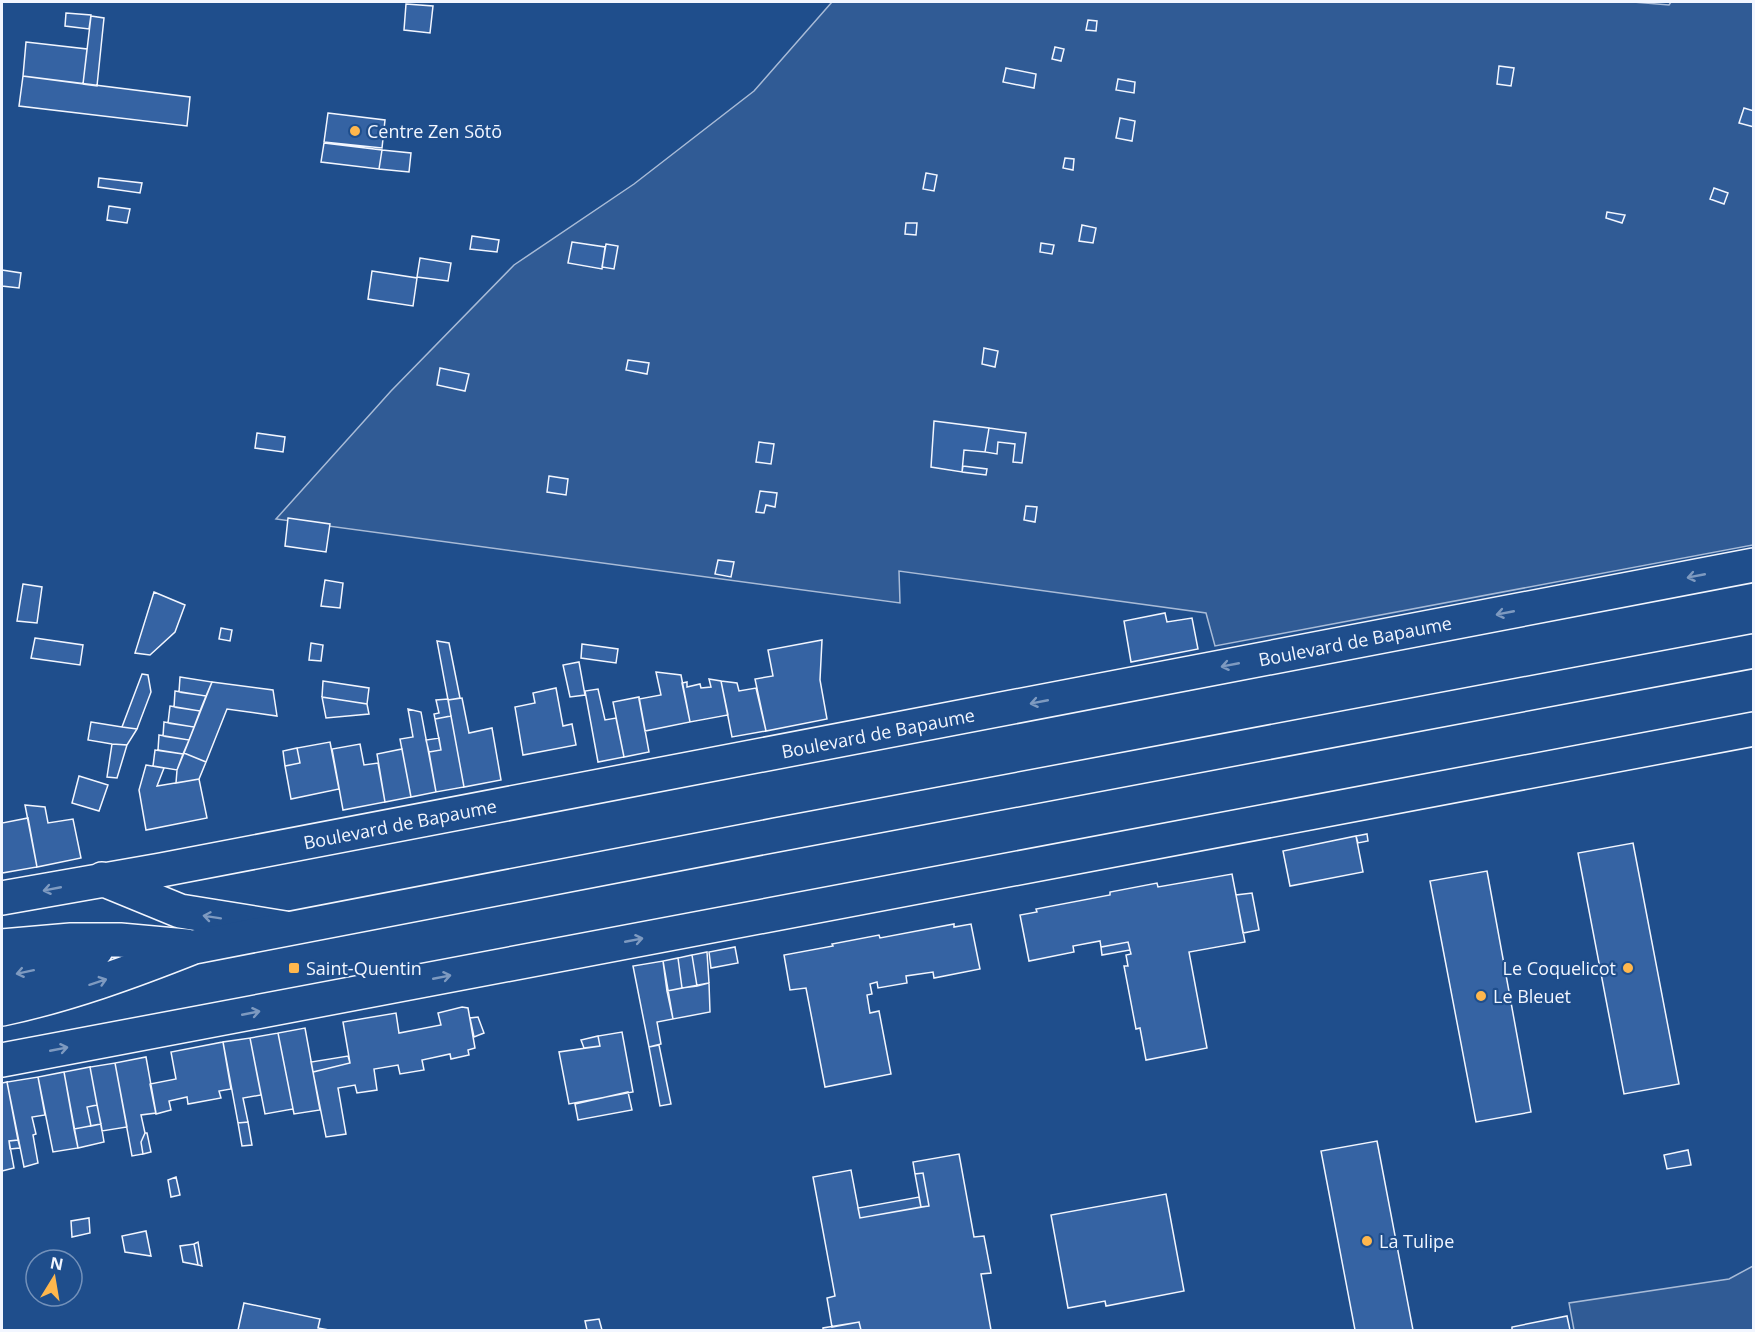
<svg xmlns="http://www.w3.org/2000/svg" width="1755" height="1332" font-family="'Open Sans',sans-serif">
  <style>
    .green { fill: #305b95; stroke: #a8bbd7; stroke-width: 1.5 }
    .building { fill: #3563a3; stroke: #f2f6ff; stroke-width: 1.5 }
    .lines { fill: none; stroke-linecap: round; stroke-linejoin: round }
    .minor-casing { stroke: #f2f6ff; stroke-width: 36 }
    .major-casing { stroke: #f2f6ff; stroke-width: 36 }
    .minor { stroke: #1f4e8c; stroke-width: 33 }
    .major { stroke: #1f4e8c; stroke-width: 33 }
    .oneway { stroke: #7e9ac0 }
    .poi-dot { fill: #ffb74d; stroke: #1f4e8c; stroke-width: 2 }
    .labels { text-anchor: middle; dominant-baseline: central; stroke-width: 4.5; stroke-linejoin: round; paint-order: stroke }
    .poi-label { font-size: 18px; fill: #f2f6ff; stroke: #1f4e8c; text-anchor: start }
    .street-label { font-size: 18px; fill: #f2f6ff; stroke: #1f4e8c }
  </style>
  <rect width="100%" height="100%" fill="#1f4e8c"/>
  <!-- green -->
  <path class="green" d="M832 2H1633L1669 5 1671 2H1753V545L1215 646 1206 613 899 571 900 603 276 519 391 391 514 265 634 184 754 91Z
    M1753 1266V1330H1574L1569 1303 1729 1279Z"/>
  <!-- building -->
  <path class="building" d="M406 4 433 6 430 33 404 30Z
    M66 13 91 15 89 29 65 26Z
    M91 16 104 18 97 86 83 84Z
    M1088 20 1097 21 1096 31 1086 30Z
    M26 42 87 49 83 84 23 76Z
    M1055 47 1064 49 1061 61 1052 59Z
    M1499 66 1514 68 1511 86 1497 84Z
    M1006 68 1036 74 1034 88 1003 82Z
    M23 76 190 97 187 126 19 106Z
    M1118 79 1135 82 1134 93 1116 90Z
    M1744 108 1754 111V127L1739 123Z
    M328 113 385 120 382 148 324 142Z
    M1120 118 1135 121 1132 141 1116 138Z
    M324 143 382 150 379 169 321 162Z
    M382 150 411 153 409 172 379 169Z
    M1065 158 1074 159 1073 170 1063 168Z
    M926 173 937 175 934 191 923 189Z
    M99 178 142 183 140 193 98 187Z
    M1714 188 1728 193 1724 204 1710 199Z
    M109 206 130 209 127 223 107 220Z
    M1607 212 1625 215 1622 223 1606 218Z
    M906 223H917L916 235 905 234Z
    M1082 225 1096 228 1093 243 1079 241Z
    M472 236 499 240 497 252 470 249Z
    M572 242 605 247 602 269 568 263Z
    M1041 243 1054 245 1052 254 1040 252Z
    M606 244 618 246 614 269 602 267Z
    M420 258 451 263 448 281 417 277Z
    M2 270 21 273 19 288 2 286Z
    M372 271 417 278 413 306 368 299Z
    M984 348 998 351 995 367 982 364Z
    M628 360 649 363 647 374 626 370Z
    M440 368 469 374 465 391 437 385Z
    M934 421 989 428 985 452 964 450 962 472 931 467Z
    M989 428 1026 433 1022 463 1013 462 1015 444 998 442 997 454 985 452Z
    M257 433 285 437 283 452 255 448Z
    M759 442 774 444 771 464 756 462Z
    M963 466 987 469 986 475 962 472Z
    M549 476 568 479 566 495 547 492Z
    M760 491 777 493 775 507 766 505 764 513 756 512Z
    M1026 506 1037 507 1035 522 1024 520Z
    M288 518 330 524 326 552 285 546Z
    M718 560 734 562 731 577 715 574Z
    M325 580 343 583 340 608 321 606Z
    M23 584 42 587 37 623 17 621Z
    M154 592 185 605 175 632 150 655 135 653Z
    M1165 613 1167 622 1192 618 1198 649 1131 662 1124 621Z
    M221 628 232 630 230 641 219 639Z
    M35 638 83 645 80 665 31 658Z
    M822 640 820 680 827 719 766 731 755 679 773 676 768 650Z
    M437 641 449 643 460 698 448 700Z
    M311 643 323 645 321 661 309 660Z
    M582 644 618 649 616 663 581 658Z
    M579 662 585 695 570 697 563 665Z
    M656 672 681 675 690 722 645 731 639 699 661 695Z
    M142 674 148 675 151 692 137 729 122 727Z
    M180 677 212 682 206 696 179 692Z
    M709 679 721 681 728 715 690 722 682 683 687 682V687L700 684 701 688 711 687Z
    M323 681 369 688 367 704 322 697Z
    M721 681 737 683 739 691 756 688 766 731 732 737Z
    M212 682 273 690 277 716 227 709 206 762 184 753Z
    M556 688 563 726 572 724 576 745 523 755 515 707 535 703 533 693Z
    M598 689 605 720 616 718 624 757 598 762 585 691Z
    M175 691 206 696 200 711 174 707Z
    M322 697 367 704 369 714 326 718Z
    M639 697 649 752 624 757 613 702Z
    M462 698 469 733 492 728 501 780 464 787 448 700Z
    M448 699 451 716 435 719 434 714 439 713 436 700Z
    M170 706 200 711 194 727 168 723Z
    M408 709 421 712 436 792 411 797 400 739 413 737Z
    M451 716 464 787 436 792 429 752 441 750 435 719Z
    M91 722 122 727 137 729 127 745 112 744 88 740Z
    M164 722 194 727 189 740 163 736Z
    M159 735 189 740 183 754 158 750Z
    M439 738 441 750 429 752 426 740Z
    M330 742 339 789 291 799 285 766 300 763 297 748Z
    M112 744 127 745 117 778 107 777Z
    M360 744 364 765 378 763 385 802 343 810 332 749Z
    M297 748 300 763 285 766 283 751Z
    M402 749 411 797 385 802 377 754Z
    M155 750 183 754 177 770 153 766Z
    M184 753 206 762 199 779 176 783 177 770Z
    M146 765 164 768 157 786 199 779 207 818 146 830 139 790Z
    M79 776 108 785 99 811 72 803Z
    M25 805 45 807 48 823 73 819 81 858 37 867Z
    M28 818 37 867 2 873V823Z
    M1367 834 1368 841 1358 843 1356 836Z
    M1356 836 1363 872 1290 886 1283 851Z
    M1633 843 1679 1084 1624 1094 1578 853Z
    M1487 871 1531 1112 1476 1122 1430 881Z
    M1232 874 1245 942 1189 952 1207 1048 1146 1060 1140 1028 1136 1029 1124 966H1128L1126 955 1131 954 1128 942 1101 947 1100 941 1073 946 1074 952 1029 961 1020 915 1037 912 1036 909 1110 895V892L1157 883 1158 887Z
    M1252 893 1259 930 1243 933 1236 895Z
    M954 924V927L971 924 980 969 934 978 933 972 906 976 907 983 878 988 877 982 870 984 872 994 867 995 870 1013 879 1011 891 1074 825 1087 806 988 790 990 784 955 833 946 832 944 879 935 880 938Z
    M1128 942 1130 950 1102 955 1101 947Z
    M735 947 738 963 711 968 709 952Z
    M707 952 709 983 697 986 692 955Z
    M692 955 697 986 682 988 678 958Z
    M678 958 682 988 667 991 663 961Z
    M663 961 673 1019 657 1022 661 1044 649 1047 633 966Z
    M709 983 710 1012 673 1019 667 991Z
    M462 1007 468 1008 475 1048 468 1050 469 1055 451 1059 450 1054 422 1060 424 1070 400 1074 398 1065 374 1069 377 1090 357 1093 355 1085 338 1088 346 1134 326 1137 313 1072 350 1063 343 1022 396 1013 399 1033 441 1025 438 1013Z
    M478 1017 484 1033 474 1037 470 1018Z
    M305 1028 320 1110 294 1114 278 1033Z
    M622 1032 633 1092 569 1104 559 1052 600 1046 598 1036Z
    M278 1033 293 1109 265 1114 250 1038Z
    M598 1036 600 1046 584 1048 581 1040Z
    M250 1038 261 1095 243 1098 248 1122 238 1123 223 1042Z
    M223 1042 231 1089 219 1091 221 1098 188 1104 187 1097 169 1101 171 1110 156 1114 150 1084 176 1079 171 1052Z
    M659 1045 671 1104 660 1106 649 1047Z
    M348 1056 350 1063 313 1072 311 1062Z
    M146 1057 156 1113 141 1115 145 1133 141 1142 143 1154 132 1156 115 1063Z
    M115 1063 127 1127 102 1131 90 1067Z
    M90 1067 97 1105 87 1107 91 1126 74 1129 64 1072Z
    M64 1072 78 1148 53 1152 38 1077Z
    M38 1077 45 1115 32 1117 36 1134 33 1135 38 1163 24 1167 7 1082Z
    M7 1082 18 1140 9 1141 14 1168 2 1171V1083Z
    M628 1092 632 1110 578 1120 575 1104Z
    M97 1105 101 1124 91 1126 87 1107Z
    M248 1122 252 1145 242 1146 238 1123Z
    M101 1124 104 1142 78 1148 74 1129Z
    M145 1133H147L151 1152 143 1154 141 1142Z
    M18 1140 20 1148 10 1149 9 1141Z
    M1377 1141 1413 1330H1355L1321 1151Z
    M1688 1150 1691 1165 1667 1169 1664 1155Z
    M959 1154 974 1237 984 1236 991 1273 981 1274 991 1330H861L859 1322 832 1327 827 1298 835 1296 813 1177 851 1170 860 1218 929 1206 923 1173 915 1174 913 1162Z
    M923 1173 929 1206 921 1207 915 1174Z
    M176 1177 180 1195 171 1197 168 1180Z
    M1166 1194 1184 1291 1106 1306 1105 1301 1068 1308 1051 1215Z
    M919 1197 921 1207 860 1218 858 1208Z
    M89 1218 90 1233 72 1237 71 1221Z
    M146 1231 151 1256 125 1252 122 1236Z
    M198 1242 202 1266 198 1265 194 1244Z
    M194 1244 198 1265 183 1262 180 1246Z
    M244 1303 320 1319 318 1328 329 1330H238Z
    M1567 1316 1570 1330H1512V1327Z
    M599 1319 602 1330H587L585 1321Z
    M859 1322 861 1330H823V1328Z"/>
  <g class="lines">
    <!-- minor casing -->
    <g class="minor-casing">
      <path id="minor" d="M102 879 180 911 285 928
        M2 898 161 870 1754 565
        M2 1060 1754 729"/>
    </g>
    <!-- major casing -->
    <g class="major-casing">
      <path id="major" d="M2 946 71 940H120L186 946
        M2 977 71 960 96 950
        M2 1009C68 995 131 972 194 947L776 835 1754 651"/>
    </g>
    <!-- minor -->
    <use href="#minor" class="minor"/>
    <!-- major -->
    <use href="#major" class="major"/>
  </g>
  <!-- one-way arrows -->
  <defs><path id="oneway-shaft" d="M-6 0H5M1.5-3L5.5 0L1.5 3" fill="none" stroke-width="1.6" stroke-linecap="round" stroke-linejoin="round" transform="scale(1.5)"/></defs>
  <g class="oneway">
    <use href="#oneway-shaft" transform="translate(1696 576) rotate(169)"/>
    <use href="#oneway-shaft" transform="translate(1505 613) rotate(169)"/>
    <use href="#oneway-shaft" transform="translate(1230 665) rotate(169)"/>
    <use href="#oneway-shaft" transform="translate(1039 702) rotate(169)"/>
    <use href="#oneway-shaft" transform="translate(52 889) rotate(169)"/>
    <use href="#oneway-shaft" transform="translate(212 917) rotate(-171)"/>
    <use href="#oneway-shaft" transform="translate(634 940) rotate(-11)"/>
    <use href="#oneway-shaft" transform="translate(25 972) rotate(168)"/>
    <use href="#oneway-shaft" transform="translate(442 977) rotate(-11)"/>
    <use href="#oneway-shaft" transform="translate(98 982) rotate(-18)"/>
    <use href="#oneway-shaft" transform="translate(251 1013) rotate(-11)"/>
    <use href="#oneway-shaft" transform="translate(59 1049) rotate(-11)"/>
  </g>
  <!-- markers -->
  <g class="poi-dot">
    <circle cx="355" cy="131" r="6"/>
    <rect x="288" y="962" width="12" height="12" rx="3"/>
    <circle cx="1628" cy="968" r="6"/>
    <circle cx="1481" cy="996" r="6"/>
    <circle cx="1367" cy="1241" r="6"/>
  </g>
  <g class="labels">
    <!-- poi labels -->
    <g class="poi-label">
      <text x="367" y="131">Centre Zen Sōtō</text>
      <text x="306" y="968">Saint-Quentin</text>
      <text x="1616" y="968" text-anchor="end">Le Coquelicot</text>
      <text x="1493" y="996">Le Bleuet</text>
      <text x="1379" y="1241">La Tulipe</text>
    </g>
    <!-- street labels -->
    <g class="street-label">
      <text transform="translate(1355 641) rotate(-11)">Boulevard de Bapaume</text>
      <text transform="translate(878 733) rotate(-11)">Boulevard de Bapaume</text>
      <text transform="translate(400 824) rotate(-11)">Boulevard de Bapaume</text>
    </g>
  </g>
  <!-- border -->
  <rect width="1755" height="1332" fill="none" stroke="#f2f6ff" stroke-width="6"/>
  <!-- north arrow -->
  <g transform="translate(54 1278) rotate(11)"><circle r="28" fill="#1f4e8c" stroke="#7391ba" stroke-width="1.5"/>
  <path d="M0-4.5L10 22L0 15L-10 22Z" fill="#ffb74d"/>
  <text y="-9" font-size="16" font-weight="bold" text-anchor="middle" fill="#f2f6ff">N</text>
  </g>
</svg>
